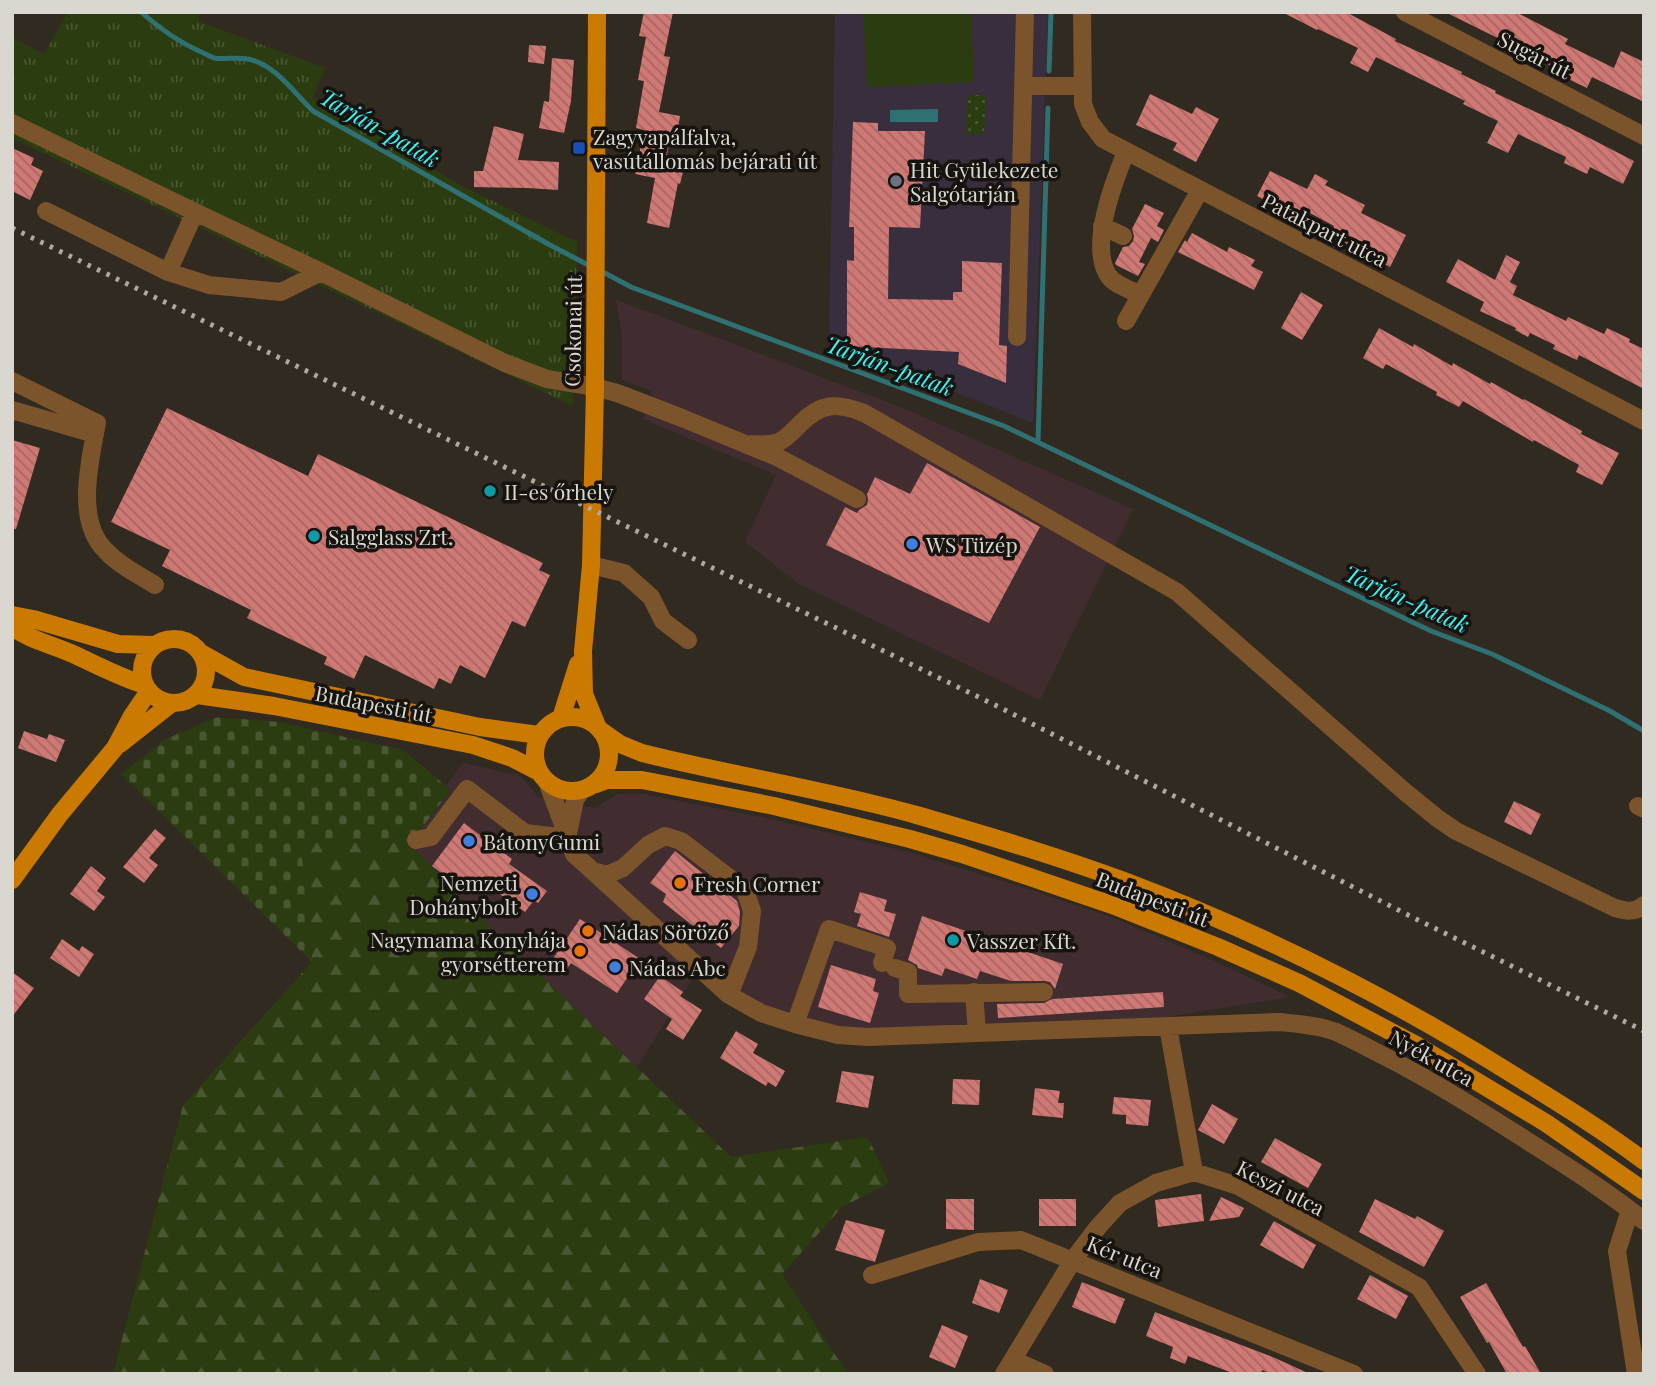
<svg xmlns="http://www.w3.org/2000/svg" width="1656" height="1386" font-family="'Playfair Display',serif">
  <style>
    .commercial { fill: #412d30 }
    .education { fill: #392e3d }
    .grass { fill: url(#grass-tufts) }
    .forest { fill: url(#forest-firs) }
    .cemetery { fill: url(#cemetery-stones) }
    .park { fill: url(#park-dots) }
    .garden { fill: #2b3c10 }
    .water { fill: #2f7172 }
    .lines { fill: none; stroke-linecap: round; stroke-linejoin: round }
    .stream { stroke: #2f7172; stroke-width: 5 }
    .building { fill: url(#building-back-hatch) }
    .minor { stroke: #7c542b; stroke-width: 18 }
    .major { stroke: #ca7901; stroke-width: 18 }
    .rail { stroke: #ada8a2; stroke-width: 5; stroke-dasharray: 3.5 7; stroke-linecap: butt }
    .transit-dot { fill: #1a4fb4; stroke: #17130f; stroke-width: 2.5 }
    .worship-dot { fill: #6b7280; stroke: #17130f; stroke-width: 2.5 }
    .culture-dot { fill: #0f9aa8; stroke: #17130f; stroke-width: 2.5 }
    .shop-dot { fill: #3f7fe0; stroke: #17130f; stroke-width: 2.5 }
    .food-dot { fill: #e8710a; stroke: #17130f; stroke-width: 2.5 }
    .labels { text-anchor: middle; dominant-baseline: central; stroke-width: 7; stroke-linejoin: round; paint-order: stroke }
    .street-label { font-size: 21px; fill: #dad6d0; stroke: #17130f }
    .poi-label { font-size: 21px; fill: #dad6d0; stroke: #17130f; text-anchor: start }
    .water-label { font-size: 23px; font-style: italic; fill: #38f4f6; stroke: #17130f }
  </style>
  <defs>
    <pattern id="grass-tufts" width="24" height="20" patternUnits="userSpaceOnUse" patternTransform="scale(1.75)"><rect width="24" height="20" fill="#2b3c10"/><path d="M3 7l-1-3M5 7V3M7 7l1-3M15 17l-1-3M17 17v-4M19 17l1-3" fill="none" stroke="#495732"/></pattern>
    <pattern id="forest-firs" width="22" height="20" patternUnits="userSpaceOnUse" patternTransform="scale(1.75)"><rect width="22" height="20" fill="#2b3c10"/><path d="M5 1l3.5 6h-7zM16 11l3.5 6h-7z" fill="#495732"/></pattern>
    <pattern id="cemetery-stones" width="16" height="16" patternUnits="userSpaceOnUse" patternTransform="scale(1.75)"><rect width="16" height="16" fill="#2b3c10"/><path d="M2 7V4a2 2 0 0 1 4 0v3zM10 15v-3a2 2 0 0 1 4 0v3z" fill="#495732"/></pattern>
    <pattern id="park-dots" width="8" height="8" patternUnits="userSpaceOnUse" patternTransform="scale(1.75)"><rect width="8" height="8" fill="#2b3c10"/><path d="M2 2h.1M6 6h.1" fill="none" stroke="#495732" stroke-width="1.8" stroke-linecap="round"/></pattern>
    <pattern id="building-back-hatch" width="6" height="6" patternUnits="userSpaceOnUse" patternTransform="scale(1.75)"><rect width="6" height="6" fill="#d07874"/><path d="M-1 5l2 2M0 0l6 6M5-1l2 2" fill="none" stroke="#a56764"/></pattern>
  </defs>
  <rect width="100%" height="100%" fill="#312a21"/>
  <!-- commercial -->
  <path class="commercial" d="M616 300 732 343 903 408 1133 509 1040 700 799 584 745 542 776 475 643 419 652 391 622 380V336Z
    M463 763 521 776 538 797 594 808 618 794 639 793 775 820 908 852 1028 889 1114 918 1210 959 1290 997 1167 1017 869 1031 836 1029 760 1004 726 983 703 962 637 1067 471 909 410 843 451 791 446 786Z"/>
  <!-- education -->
  <path class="education" d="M835 12H1048L1033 423 829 342Z"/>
  <!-- grass -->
  <path class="grass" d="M68 12H201L198 21 325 68 313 97 462 186 577 242 573 406 12 138V37L44 54Z"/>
  <!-- forest -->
  <path class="forest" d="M299 843H410L471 909 731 1157 868 1137 889 1183 842 1207 782 1274 848 1374H113L183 1105 312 962 311 927Z"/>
  <!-- cemetery -->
  <path class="cemetery" d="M217 717 279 722 403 750 451 790 410 843H300L311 927 312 962 121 774 164 740Z"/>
  <!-- park -->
  <path class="park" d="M967 95H986L984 134H966Z"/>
  <!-- garden -->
  <path class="garden" d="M863 12H971L974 82 867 87Z"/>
  <!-- water -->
  <path class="water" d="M938 109V122H890V110Z"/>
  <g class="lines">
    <!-- stream -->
    <path class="stream" d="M141 12C159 28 177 41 199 51 204 53 209 56 214 58 226 60 240 56 252 60 276 66 296 95 313 111L550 245 592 267
      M1049 71 1051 12
      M601 271 631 287 1004 426 1431 631 1492 654 1610 711 1644 731
      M1038 442 1048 108"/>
  </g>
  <!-- building -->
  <path class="building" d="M644 12H673L664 56 670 57 659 112 680 116 677 135 671 134 666 160 685 164 680 184 678 183 669 228 647 223 655 178 635 174 644 130 636 128 644 81 638 80 646 37 639 36Z
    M1282 12H1346L1396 39 1395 41 1462 72 1461 74 1496 91 1495 93 1570 128 1634 161 1623 184 1590 167 1587 174 1564 163 1566 157 1518 134 1508 153 1487 143 1498 121 1463 104 1465 101 1376 57 1368 72 1350 63 1358 48 1318 29 1317 30Z
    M1445 12H1516L1568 39 1565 44 1614 68 1621 51 1644 62V102L1592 77 1587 88 1564 77 1566 73 1531 56 1532 55Z
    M529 45 546 46 544 64 528 62Z
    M552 58 574 60 571 101 564 133 539 128 544 101 549 102Z
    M1150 94 1192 114 1196 107 1219 119 1196 162 1173 150 1177 143 1136 125Z
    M853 122 878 123V131H925L920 228 889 227 888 299 953 300V292H962V261L1002 263 999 345 1007 346 1006 383 958 364 959 352 847 346V260L854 261V227H849Z
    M494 126 524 134 518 160 559 162 558 190 528 188 474 187V171H483Z
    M12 148 34 158 31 165 43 171 30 200 12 191Z
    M1270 171 1307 189 1315 174 1328 181 1325 185 1365 205 1361 213 1406 235 1390 267 1329 236 1334 226 1310 213 1304 223 1292 216 1293 214 1257 196Z
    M1145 204 1164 213 1157 226 1164 230 1158 242 1151 238 1139 262 1145 264 1138 276 1116 265 1115 263 1123 247 1129 246 1133 241 1134 236 1132 229Z
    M1192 233 1227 252 1229 247 1255 260 1251 266 1263 272 1254 290 1178 252 1185 240 1187 242Z
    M1506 255 1520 262 1510 282 1517 286 1513 295 1566 321 1568 317 1604 334 1607 328 1630 339 1629 342 1644 349V389L1579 355 1577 360 1553 349 1555 345 1530 333 1528 337 1515 330 1516 328 1480 311 1484 302 1446 282 1458 259 1495 280Z
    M1301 292 1323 305 1302 340 1281 328Z
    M1379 328 1413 347 1414 344 1452 366 1453 363 1490 384 1491 382 1523 400 1524 399 1582 431 1581 434 1619 453 1602 485 1576 472 1579 465 1534 440 1533 442 1463 401 1459 407 1436 395 1437 392 1386 364 1383 369 1363 358Z
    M167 408 308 476 318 454 543 563 539 570 550 575 525 627 512 621 485 678 460 665 451 684 439 678 434 689 365 655 354 679 324 664 327 657 247 618 251 610 162 566 170 550 111 522Z
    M12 440 40 448 16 529H12Z
    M927 463 1040 527 989 623 826 545 845 507 857 513 859 510 867 505 868 499 867 494 875 477 910 494Z
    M24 731 47 739 49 734 65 740 56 762 18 748Z
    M1514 801 1541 814 1531 835 1504 822Z
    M464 823 512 859 509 864 547 891 538 903 534 900 525 912 491 888 486 895 476 888 471 895 432 866Z
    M155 829 166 838 149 858 158 865 144 883 123 867Z
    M675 851 737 901 740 912 739 926 721 948 663 902 666 894 650 883Z
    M91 866 106 878 97 891 105 897 94 911 70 894Z
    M860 892 887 900 884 911 896 914 889 937 857 926 861 914 854 912Z
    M922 916 1063 964 1055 989 1050 982 1045 981H1011L980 971 977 979 945 968 942 976 918 968 917 965 908 960Z
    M580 919 640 959 617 993 571 963 562 976 548 966Z
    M62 939 79 951 82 946 94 954 79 977 50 958Z
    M831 965 876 979 873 991 879 993 870 1023 818 1007Z
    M12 972 34 988 12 1017Z
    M660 976 683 992 680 996 702 1010 683 1040 666 1029 672 1019 644 999Z
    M1163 992 1164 1007 998 1018 997 1004 1044 1003 1052 999Z
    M736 1031 758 1044 753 1053 785 1071 776 1087 768 1082 766 1086 720 1058Z
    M842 1071 874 1076 868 1108 836 1102Z
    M953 1079 980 1080 979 1105 952 1104Z
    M1035 1088 1060 1091 1058 1103H1064L1063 1118 1032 1115Z
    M1114 1097 1151 1100 1148 1126 1126 1124V1115L1112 1114Z
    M1212 1104 1238 1119 1224 1144 1198 1130Z
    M1275 1138 1322 1164 1308 1188 1261 1162Z
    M1201 1194 1204 1221 1158 1227 1155 1200Z
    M1221 1197 1244 1208 1239 1217 1209 1221Z
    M946 1199H974V1230L946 1229Z
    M1039 1199H1076V1226H1039Z
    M1375 1199 1415 1219 1417 1216 1444 1231 1424 1267 1359 1232Z
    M846 1220 885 1230 875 1262 835 1250Z
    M1274 1221 1316 1245 1303 1269 1260 1245Z
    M1370 1275 1408 1296 1396 1319 1357 1299Z
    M980 1279 1008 1290 999 1313 972 1303Z
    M1082 1282 1125 1299 1115 1324 1072 1307Z
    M1486 1283 1523 1347 1525 1346 1541 1374H1507L1489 1342 1487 1343 1460 1297Z
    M1155 1312 1275 1358 1310 1374H1272L1262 1370 1261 1374H1235L1188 1356 1185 1364 1170 1358 1173 1347 1146 1336Z
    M942 1325 968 1336 955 1368 929 1357Z"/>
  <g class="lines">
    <!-- minor -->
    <path class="minor" d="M1082 12 1083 104 1090 122 1103 139 1644 421
      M1405 12 1644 136
      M1025 86H1081
      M12 123 195 212 321 272 505 363 547 379 595 387 617 393 682 418 777 457 857 499
      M1126 152C1114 181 1089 245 1108 275 1114 285 1131 290 1141 295
      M46 211 168 272
      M195 212 168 272 209 285 281 292 321 272
      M1102 226 1123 236
      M1126 321 1200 190
      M1017 337 1025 12
      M12 381 97 423C90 460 75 520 105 550 119 565 137 574 155 585
      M12 410 95 434
      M746 444C757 444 768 446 779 442 787 438 793 431 800 424 821 403 836 402 864 413L1177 592 1404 791 1437 818 1456 831 1615 908C1626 911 1635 913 1644 905
      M591 565 624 573 651 597 663 621 688 640
      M548 784 574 854 729 995 761 1013 795 1024 838 1035 868 1037 1279 1022C1298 1024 1318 1025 1336 1032 1352 1039 1368 1048 1384 1056 1433 1081 1479 1110 1526 1140 1565 1165 1607 1191 1644 1221
      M1638 806 1644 809
      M567 838 575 800 581 791
      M416 840 431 837 467 789 525 833 567 838
      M596 872 607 875 623 868 648 845 665 836 681 841 745 890 752 911 748 947 729 995
      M895 968 908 972V994L1044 992
      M974 992 977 1033
      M795 1024 829 929 887 948 882 963
      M1168 1027 1194 1172
      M1630 1210 1617 1251 1636 1374
      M872 1275 978 1242 1021 1240 1354 1374
      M1013 1360 1045 1374
      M1004 1374 1073 1260 1098 1227 1120 1203 1156 1183 1194 1172 1238 1186 1419 1287 1477 1374"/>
    <!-- major -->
    <path class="major" d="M12 615 33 619 118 644 155 645
      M12 627C30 640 53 645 73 654 97 665 119 677 145 685
      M142 671a32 32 0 1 1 64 0a32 32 0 1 1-64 0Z
      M201 653 244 677 480 727 539 735
      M197 695 274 706 473 745 512 758 539 772
      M535 754a37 37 0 1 1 74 0a37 37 0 1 1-74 0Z
      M561 718 578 664
      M597 726 584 694 583 651 591 565 595 387 597 12
      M603 732 620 744 642 753C734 776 829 790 920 816 988 836 1057 856 1124 881 1262 933 1395 1000 1520 1079 1562 1105 1604 1131 1644 1161
      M120 744 172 703
      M596 784 607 780H642L774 806 910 839 962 854 1112 905 1218 947 1299 983 1416 1045 1546 1123 1644 1191
      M12 880 60 814 115 748 132 716 149 691"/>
    <!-- rail -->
    <path class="rail" d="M12 228 995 705 1416 919 1644 1031"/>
  </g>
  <!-- markers -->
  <rect class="transit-dot" x="572" y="141" width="14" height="14" rx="3.5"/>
  <circle class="worship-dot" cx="896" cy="181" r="7"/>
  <g class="culture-dot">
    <circle cx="490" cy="491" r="7"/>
    <circle cx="314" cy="536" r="7"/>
    <circle cx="953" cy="940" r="7"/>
  </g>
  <g class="shop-dot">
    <circle cx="912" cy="544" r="7"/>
    <circle cx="469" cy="841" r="7"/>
    <circle cx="532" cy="894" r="7"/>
    <circle cx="615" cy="967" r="7"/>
  </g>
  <g class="food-dot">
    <circle cx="680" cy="883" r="7"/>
    <circle cx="588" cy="931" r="7"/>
    <circle cx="580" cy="951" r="7"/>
  </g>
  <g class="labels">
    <!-- street labels -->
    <g class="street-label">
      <text transform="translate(1535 54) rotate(27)">Sugár út</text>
      <text transform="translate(1325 229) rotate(27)">Patakpart utca</text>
      <text transform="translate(572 331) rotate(-89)">Csokonai út</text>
      <text transform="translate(374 703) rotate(11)">Budapesti út</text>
      <text transform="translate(1153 898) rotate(21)">Budapesti út</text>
      <text transform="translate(1432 1057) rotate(29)">Nyék utca</text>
      <text transform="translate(1281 1187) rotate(27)">Keszi utca</text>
      <text transform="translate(1125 1256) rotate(22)">Kér utca</text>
    </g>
    <!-- poi labels -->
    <g class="poi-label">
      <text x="593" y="136">Zagyvapálfalva,<tspan x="593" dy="24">vasútállomás bejárati út</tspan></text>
      <text x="910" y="169">Hit Gyülekezete<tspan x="910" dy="24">Salgótarján</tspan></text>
      <text x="504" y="491">II-es őrhely</text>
      <text x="328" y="536">Salgglass Zrt.</text>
      <text x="926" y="544">WS Tüzép</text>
      <text x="483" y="841">BátonyGumi</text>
      <text x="518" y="882" text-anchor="end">Nemzeti<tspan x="518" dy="24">Dohánybolt</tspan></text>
      <text x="694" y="883">Fresh Corner</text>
      <text x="602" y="931">Nádas Söröző</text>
      <text x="566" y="939" text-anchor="end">Nagymama Konyhája<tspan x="566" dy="24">gyorsétterem</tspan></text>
      <text x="967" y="940">Vasszer Kft.</text>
      <text x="629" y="967">Nádas Abc</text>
    </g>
    <!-- water labels -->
    <g class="water-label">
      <text transform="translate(380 127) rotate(30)">Tarján-patak</text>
      <text transform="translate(890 365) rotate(20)">Tarján-patak</text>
      <text transform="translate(1407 598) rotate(24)">Tarján-patak</text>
    </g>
  </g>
  <!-- border -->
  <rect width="1656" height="1386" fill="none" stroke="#dad6d0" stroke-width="28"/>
</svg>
